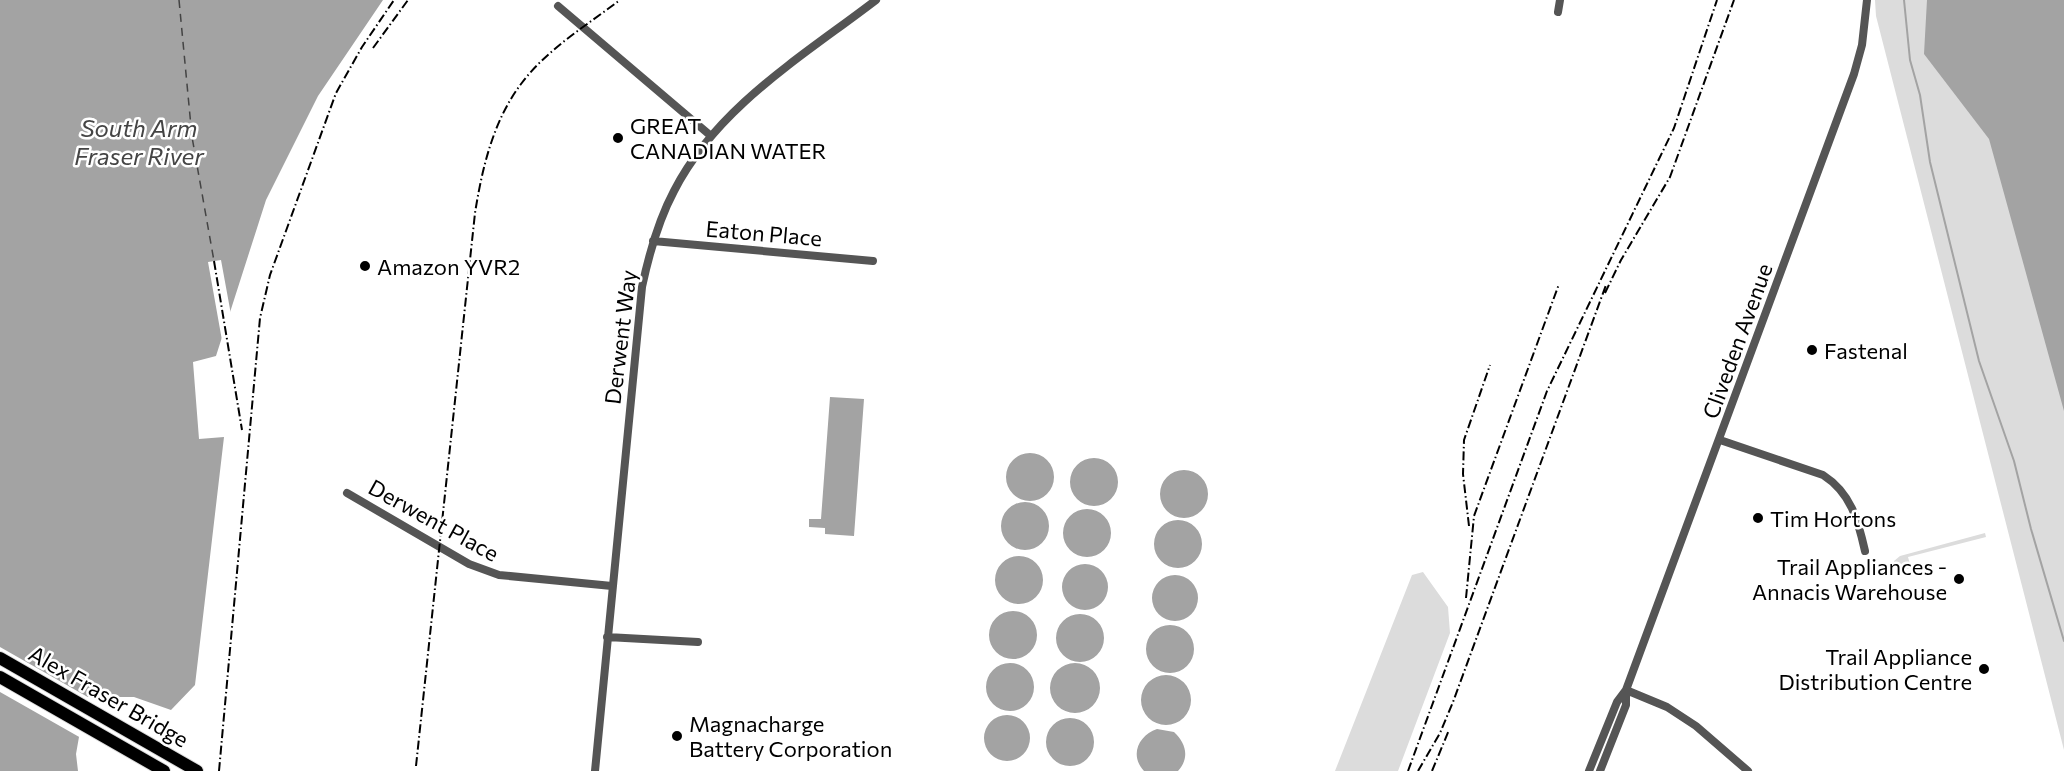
<svg xmlns="http://www.w3.org/2000/svg" width="2064" height="771" font-family="Commissioner,sans-serif">
  <style>
    .green { fill: #dcdcdc }
    .water { fill: #a3a3a3 }
    .pier { fill: #fff }
    .lines { fill: none; stroke-linecap: round; stroke-linejoin: round }
    .stream { stroke: #a3a3a3; stroke-width: 2 }
    .ferry { stroke: #444; stroke-width: 1.5; stroke-dasharray: 8 6; stroke-linecap: butt }
    .highway-casing { stroke: #dbdbdb; stroke-width: 14 }
    .minor { stroke: #555; stroke-width: 8 }
    .highway { stroke: #000; stroke-width: 12 }
    .rail { stroke: #000; stroke-width: 2; stroke-dasharray: 9 3 1.5 3; stroke-linecap: butt }
    .poi-dot { fill: #000; stroke: #fff; stroke-width: 2 }
    .labels { text-anchor: middle; dominant-baseline: central; stroke-width: 5; stroke-linejoin: round; paint-order: stroke }
    .poi-label { font-size: 22px; fill: #000; stroke: #fff; text-anchor: start }
    .street-label { font-size: 22px; fill: #000; stroke: #fff }
    .water-label { font-size: 24px; font-style: italic; fill: #444; stroke: #fff }
  </style>
  <rect width="100%" height="100%" fill="#fff"/>
  <!-- green -->
  <path class="green" d="M1875 0H1992L2064 372V750L1876 16Z
    M1985 533 1986 537 1908 557 1911 568 1896 571 1894 561 1900 556Z
    M1423 572 1448 607 1450 633 1398 771H1335L1412 575Z"/>
  <!-- water -->
  <path class="water" d="M0 0H383L318 96 266 200 216 356 193 362 199 439 224 437 195 685 171 710 134 697H86L76 754 78 771H0Z
    M1927 0H2064V411L1989 139 1924 54Z
    M830 397 864 399 854 536 825 534V528L809 527V519H821Z
    M1006 477a24 24 0 1 1 48 0a24 24 0 1 1-48 0Z
    M1070 482a24 24 0 1 1 48 0a24 24 0 1 1-48 0Z
    M1160 494a24 24 0 1 1 48 0a24 24 0 1 1-48 0Z
    M1001 526a24 24 0 1 1 48 0a24 24 0 1 1-48 0Z
    M1063 533a24 24 0 1 1 48 0a24 24 0 1 1-48 0Z
    M1154 544a24 24 0 1 1 48 0a24 24 0 1 1-48 0Z
    M995 580a24 24 0 1 1 48 0a24 24 0 1 1-48 0Z
    M1062 587a23 23 0 1 1 46 0a23 23 0 1 1-46 0Z
    M1152 598a23 23 0 1 1 46 0a23 23 0 1 1-46 0Z
    M989 635a24 24 0 1 1 48 0a24 24 0 1 1-48 0Z
    M1056 638a24 24 0 1 1 48 0a24 24 0 1 1-48 0Z
    M1146 649a24 24 0 1 1 48 0a24 24 0 1 1-48 0Z
    M986 687a24 24 0 1 1 48 0a24 24 0 1 1-48 0Z
    M1050 688a25 25 0 1 1 50 0a25 25 0 1 1-50 0Z
    M1141 700a25 25 0 1 1 50 0a25 25 0 1 1-50 0Z
    M984 738a23 23 0 1 1 46 0a23 23 0 1 1-46 0Z
    M1046 742a24 24 0 1 1 48 0a24 24 0 1 1-48 0Z
    M1157 729 1174 732C1186 743 1190 758 1178 771H1144C1129 755 1139 735 1157 729Z"/>
  <!-- pier -->
  <path class="pier" d="M221 260 232 320 223 346 208 262Z
    M0 647 93 700H88L81 738 0 692Z"/>
  <g class="lines">
    <!-- stream -->
    <path class="stream" d="M1904 0 1910 60 1920 95 1930 162 1979 361 2014 461 2031 529 2064 641"/>
    <!-- ferry -->
    <path class="ferry" d="M179 0 192 137 214 261"/>
    <!-- highway casing -->
    <g class="highway-casing">
      <path id="highway" d="M0 658 197 771
        M0 677 164 771"/>
    </g>
    <!-- minor -->
    <path class="minor" d="M558 6 711 136
      M1558 12 1560 0
      M653 241 873 261
      M1720 440 1823 475C1851 493 1858 520 1865 551
      M347 493 469 564 499 575 612 586
      M607 637 698 642
      M1626 690 1667 707 1696 726 1748 771
      M595 771 642 287C649 254 658 221 674 191 717 107 803 56 876 0
      M1589 771 1617 702 1626 690 1854 74 1862 45 1867 0
      M1600 771 1626 705V690"/>
    <!-- highway -->
    <use href="#highway" class="highway"/>
    <!-- rail -->
    <path class="rail" d="M373 48 408 0
      M214 261 242 430
      M1605 293 1621 260 1670 177 1734 0
      M1469 526 1463 474 1464 440 1490 365
      M1466 598 1474 516 1559 284
      M416 766 475 213C482 169 493 121 521 84 546 50 587 25 620 0
      M219 771 260 318 270 275 336 93 362 47 394 0
      M1408 771 1547 391 1674 128 1717 0
      M1418 771 1440 733 1453 702 1606 285
      M1432 771 1449 730"/>
  </g>
  <!-- markers -->
  <g class="poi-dot">
    <circle cx="618" cy="138" r="6"/>
    <circle cx="365" cy="266" r="6"/>
    <circle cx="1812" cy="350" r="6"/>
    <circle cx="1758" cy="518" r="6"/>
    <circle cx="1959" cy="579" r="6"/>
    <circle cx="1984" cy="669" r="6"/>
    <circle cx="677" cy="736" r="6"/>
  </g>
  <g class="labels">
    <!-- poi labels -->
    <g class="poi-label">
      <text x="630" y="125">GREAT<tspan x="630" dy="25">CANADIAN WATER</tspan></text>
      <text x="377" y="266">Amazon YVR2</text>
      <text x="1824" y="350">Fastenal</text>
      <text x="1770" y="518">Tim Hortons</text>
      <text x="1947" y="566" text-anchor="end">Trail Appliances -<tspan x="1947" dy="25">Annacis Warehouse</tspan></text>
      <text x="1972" y="656" text-anchor="end">Trail Appliance<tspan x="1972" dy="25">Distribution Centre</tspan></text>
      <text x="689" y="723">Magnacharge<tspan x="689" dy="25">Battery Corporation</tspan></text>
    </g>
    <!-- street labels -->
    <g class="street-label">
      <text transform="translate(764 233) rotate(5)">Eaton Place</text>
      <text transform="translate(620 337) rotate(-83)">Derwent Way</text>
      <text transform="translate(1737 341) rotate(-70)">Cliveden Avenue</text>
      <text transform="translate(434 520) rotate(29)">Derwent Place</text>
      <text transform="translate(109 696) rotate(30)">Alex Fraser Bridge</text>
    </g>
    <!-- water labels -->
    <g class="water-label">
      <text x="139" y="127">South Arm<tspan x="139" dy="28">Fraser River</tspan></text>
    </g>
  </g>
</svg>
